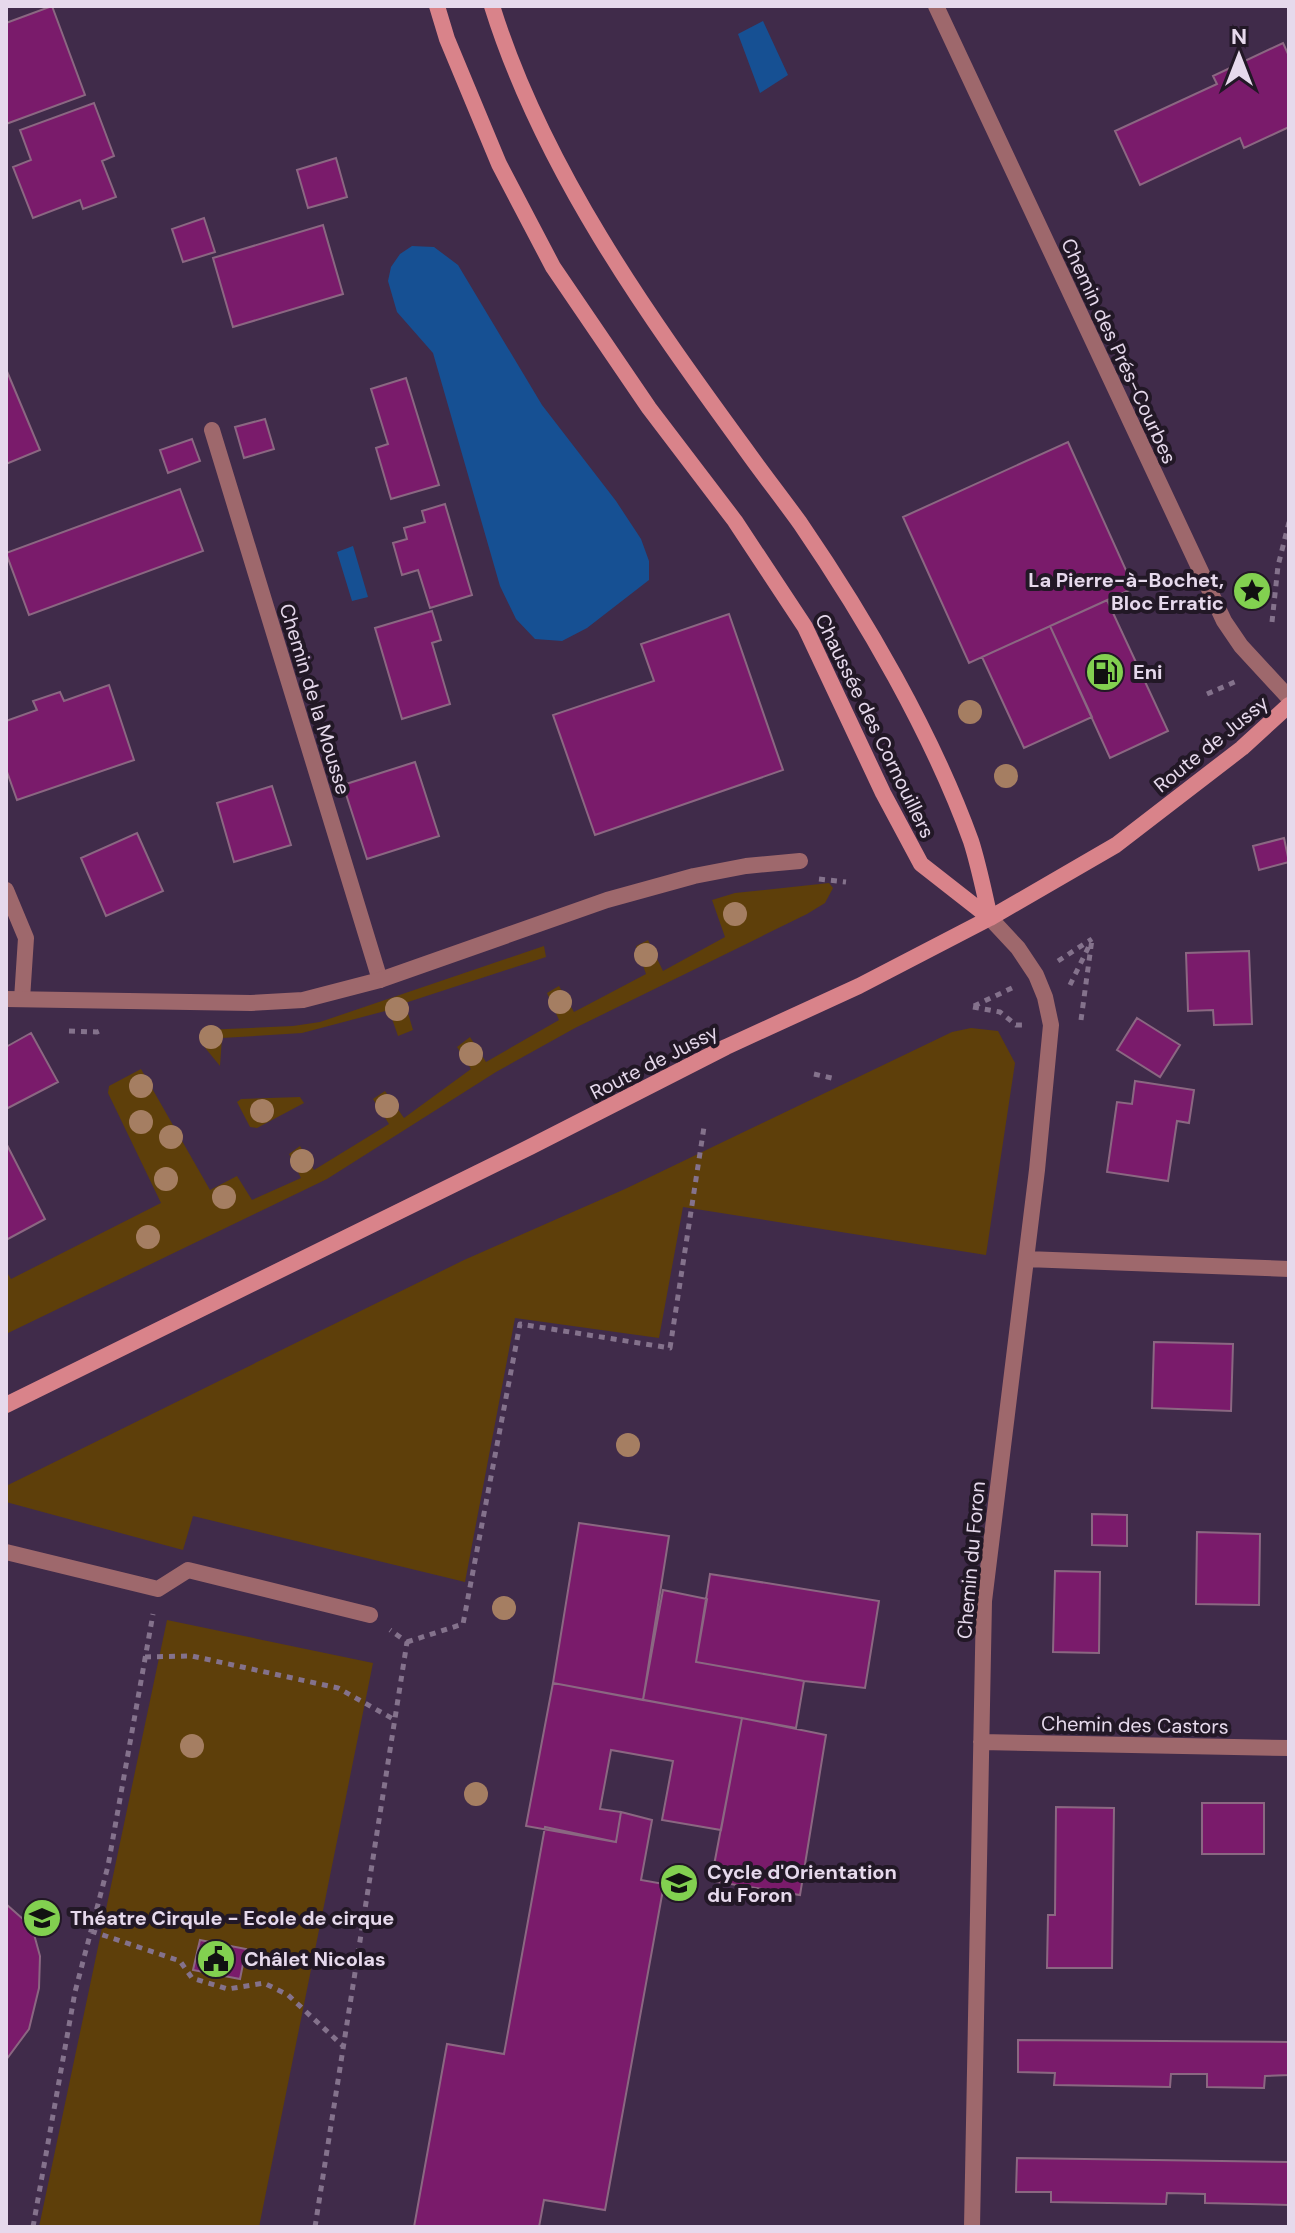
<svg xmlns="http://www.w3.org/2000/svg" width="1295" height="2233" font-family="'DM Sans',sans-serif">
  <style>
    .green { fill: #5e3f0a }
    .water { fill: #165093 }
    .building { fill: #7a1b6b; stroke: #8b6782; stroke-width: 2 }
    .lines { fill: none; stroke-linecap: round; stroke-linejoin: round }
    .path { stroke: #84728c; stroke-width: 5; stroke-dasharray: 6 6; stroke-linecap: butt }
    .lane { stroke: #9e686c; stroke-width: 16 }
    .street { stroke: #9e686c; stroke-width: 16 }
    .secondary { stroke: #d9838a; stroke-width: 16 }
    .tree { fill: #a57e62 }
    .labels { text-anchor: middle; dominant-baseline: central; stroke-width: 8; stroke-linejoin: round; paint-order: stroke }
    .street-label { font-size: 20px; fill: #e6d9ec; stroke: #221826 }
    .poi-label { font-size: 20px; font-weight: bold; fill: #e6d9ec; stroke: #221826; text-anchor: start }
  </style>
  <rect width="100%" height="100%" fill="#402b4a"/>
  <!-- green -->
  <path class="green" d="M829 883 833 888 825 903 807 914 575 1028 496 1072 327 1179 6 1334V1271L11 1279 161 1203 108 1093 109 1086 141 1069 210 1190 237 1176 252 1200 301 1178 289 1154 300 1146 314 1170 389 1124 373 1099 385 1091 404 1118 471 1069 457 1047 470 1037 486 1062 559 1020 547 993 559 986 574 1012 646 974 636 946 648 940 663 971 725 937 712 900 735 893Z
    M544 946 546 957 405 1003 413 1030 398 1036 389 1010 302 1033 222 1038 220 1066 202 1044 203 1030 293 1026 320 1022Z
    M971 1028 998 1031 1015 1063 986 1255 683 1207 659 1338 515 1318 465 1582 193 1516 183 1550 6 1502V1486L464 1260 625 1189 952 1032Z
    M300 1097 304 1103 257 1128 250 1127 237 1102 241 1099Z
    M167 1620 373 1663 259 2227H39Z"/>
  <!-- water -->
  <path class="water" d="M763 21 788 75 760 93 738 34Z
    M412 246 434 247 458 265 542 405 616 501 641 539 649 561V580L587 628 562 641 535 639 516 619 500 586 433 353 397 312 388 281 391 267 400 254Z
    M353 546 368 597 352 601 337 552Z"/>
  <!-- building -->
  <path class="building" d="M52 6 85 95 6 124V23Z
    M1283 43 1289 56V127L1244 148 1240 138 1140 185 1115 131 1217 84 1213 76Z
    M94 103 114 156 102 161 116 197 83 209 80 200 33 218 13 167 31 160 20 130Z
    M336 158 347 197 308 208 297 170Z
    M204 218 215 252 183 262 172 229Z
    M323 225 343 294 233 327 213 258Z
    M6 369 40 450 6 464Z
    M406 378 439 485 391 499 376 448 388 444 371 389Z
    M265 419 274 449 244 458 235 427Z
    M192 439 200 461 168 473 160 450Z
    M1068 442 1134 588 969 663 903 517Z
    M180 489 203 551 29 615 6 553Z
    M445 504 472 595 430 608 418 570 402 575 393 543 407 539 404 528 425 522 422 511Z
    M1107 600 1168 731 1110 758 1050 626Z
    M432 611 441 640 432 643 450 704 402 719 375 628Z
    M729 614 783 770 595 835 553 715 654 681 641 644Z
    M1050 626 1092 717 1024 748 982 657Z
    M109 685 134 760 17 800 6 769V721L37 710 33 701 60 692 64 701Z
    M415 762 439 836 367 859 343 785Z
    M272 786 291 845 234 862 217 803Z
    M137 833 163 891 106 916 81 858Z
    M1284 838 1289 862 1259 870 1253 846Z
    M1249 951 1252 1024 1214 1025 1213 1010 1188 1011 1186 953Z
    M1137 1018 1180 1045 1160 1077 1117 1050Z
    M31 1033 58 1082 6 1109V1047Z
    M1135 1081 1194 1090 1189 1123 1177 1121 1168 1181 1107 1172 1117 1102 1132 1104Z
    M6 1143 45 1219 6 1240Z
    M1154 1342 1233 1344 1231 1411 1152 1408Z
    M1092 1514 1127 1515V1546L1092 1545Z
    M579 1523 669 1536 643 1700 553 1683Z
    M1197 1532 1260 1534 1259 1605 1196 1604Z
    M1055 1571 1100 1572 1099 1653 1053 1652Z
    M710 1574 879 1601 865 1688 804 1681 696 1662Z
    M663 1590 707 1599 696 1662 804 1681 796 1728 643 1700Z
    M553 1683 742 1718 721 1830 662 1820 673 1761 611 1750 600 1809 621 1812 616 1842 526 1826Z
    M742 1718 826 1735 800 1895 711 1881Z
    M1202 1803H1264V1854H1202Z
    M1056 1807 1114 1808 1112 1968H1047L1048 1915H1055Z
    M621 1812 652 1820 641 1880 664 1884 605 2210 544 2200 539 2227H414L447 2044 504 2054 545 1827 616 1842Z
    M6 1904 32 1927 40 1956 39 1988 29 2029 6 2060Z
    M200 1940 246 1949 240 1979 193 1970Z
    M1018 2040 1289 2042V2075L1265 2076 1264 2088 1207 2087V2074H1171L1170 2087 1054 2085 1055 2073 1018 2072Z
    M1017 2158 1289 2162V2205L1205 2203V2194L1167 2193 1166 2204 1051 2202V2192H1016Z"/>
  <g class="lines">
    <!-- path -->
    <path class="path" d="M1272 622 1278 566 1289 522
      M1207 694 1237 681
      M819 879 846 882
      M1058 961 1092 939
      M1070 985 1090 944
      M974 1006 1012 988
      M973 1007 1000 1012 1016 1025H1023
      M1081 1020 1092 939
      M69 1031 97 1032 102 1030
      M814 1074 836 1079
      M407 1642 463 1624 520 1324 670 1348 704 1127
      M145 1657 192 1656 338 1688 395 1720
      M91 1931 180 1961 192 1978 228 1989 264 1983 288 1995 343 2046
      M33 2227 75 1992 108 1866 153 1614
      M315 2227 407 1642 390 1630"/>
    <!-- lane -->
    <path class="lane" d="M212 430 380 980
      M6 890 26 938 22 999
      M6 1552 158 1589 188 1570 370 1615"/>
    <!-- street -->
    <path class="street" d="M936 6 1224 621 1241 646 1289 698
      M6 999 251 1003 303 1000 380 980 607 900 694 876 746 866 800 861
      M1026 1259 1289 1269
      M981 1742 1289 1748
      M972 2227 984 1601 1037 1170 1051 1025 1045 997 1036 975 1018 948 990 918"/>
    <!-- secondary -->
    <path class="secondary" d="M437 6 447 39 499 164 553 267 649 408 735 521 805 627 883 793 921 864 990 918
      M492 6C543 169 646 313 746 450 763 474 782 498 800 523 865 618 932 733 971 841 979 866 984 892 990 918
      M6 1405 530 1147 726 1047 859 986 990 918 1116 845 1242 748 1289 705"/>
  </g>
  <!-- trees -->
  <g class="tree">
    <circle cx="970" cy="712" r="12"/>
    <circle cx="1006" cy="776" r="12"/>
    <circle cx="735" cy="914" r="12"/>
    <circle cx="646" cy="955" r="12"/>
    <circle cx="560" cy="1002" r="12"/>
    <circle cx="397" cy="1009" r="12"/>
    <circle cx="211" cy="1037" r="12"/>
    <circle cx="471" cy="1054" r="12"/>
    <circle cx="141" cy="1086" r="12"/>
    <circle cx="387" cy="1106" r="12"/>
    <circle cx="262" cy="1111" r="12"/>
    <circle cx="141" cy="1122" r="12"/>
    <circle cx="171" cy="1137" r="12"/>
    <circle cx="302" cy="1161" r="12"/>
    <circle cx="166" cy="1179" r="12"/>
    <circle cx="224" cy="1197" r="12"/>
    <circle cx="148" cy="1237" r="12"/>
    <circle cx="628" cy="1445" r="12"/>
    <circle cx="504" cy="1608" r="12"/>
    <circle cx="192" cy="1746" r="12"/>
    <circle cx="476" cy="1794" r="12"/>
  </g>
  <!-- icons -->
  <defs>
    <g id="sight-disc" transform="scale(2)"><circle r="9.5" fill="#82d050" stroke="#221826"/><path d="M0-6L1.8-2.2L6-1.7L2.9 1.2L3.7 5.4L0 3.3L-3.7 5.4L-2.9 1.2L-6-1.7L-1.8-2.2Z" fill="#111"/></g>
    <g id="fuel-disc" transform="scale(2)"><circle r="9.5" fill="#82d050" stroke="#221826"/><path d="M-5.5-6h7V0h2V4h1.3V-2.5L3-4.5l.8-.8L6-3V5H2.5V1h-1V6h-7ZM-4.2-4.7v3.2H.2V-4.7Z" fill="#111"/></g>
    <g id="school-disc" transform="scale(2)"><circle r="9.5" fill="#82d050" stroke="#221826"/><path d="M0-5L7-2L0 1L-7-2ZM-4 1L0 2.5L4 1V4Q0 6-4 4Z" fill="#111"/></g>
    <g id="civic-disc" transform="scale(2)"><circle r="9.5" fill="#82d050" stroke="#221826"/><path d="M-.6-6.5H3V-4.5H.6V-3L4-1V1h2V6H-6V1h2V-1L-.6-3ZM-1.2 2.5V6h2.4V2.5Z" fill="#111"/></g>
  </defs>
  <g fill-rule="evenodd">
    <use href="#sight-disc" x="1252" y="591"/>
    <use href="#fuel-disc" x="1105" y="672"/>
    <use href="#school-disc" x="679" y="1883"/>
    <use href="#school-disc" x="42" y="1918"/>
    <use href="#civic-disc" x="216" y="1959"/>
  </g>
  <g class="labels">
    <!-- street labels -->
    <g class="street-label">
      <text transform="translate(1119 351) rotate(65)">Chemin des Prés-Courbes</text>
      <text transform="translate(315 699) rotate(73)">Chemin de la Mousse</text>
      <text transform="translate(875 726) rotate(64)">Chaussée des Cornouillers</text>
      <text transform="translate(1211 744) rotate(-39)">Route de Jussy</text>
      <text transform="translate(654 1062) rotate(-27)">Route de Jussy</text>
      <text transform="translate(971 1560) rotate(-85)">Chemin du Foron</text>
      <text transform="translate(1135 1725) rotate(1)">Chemin des Castors</text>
    </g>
    <!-- poi labels -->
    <g class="poi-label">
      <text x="1224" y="580" text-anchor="end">La Pierre-à-Bochet,<tspan x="1224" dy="23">Bloc Erratic</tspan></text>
      <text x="1133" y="672">Eni</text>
      <text x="707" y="1872">Cycle d'Orientation<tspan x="707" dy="23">du Foron</tspan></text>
      <text x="70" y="1918">Théatre Cirqule - Ecole de cirque</text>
      <text x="244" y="1959">Châlet Nicolas</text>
    </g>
  </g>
  <!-- border -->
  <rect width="1295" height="2233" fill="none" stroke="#e6d9ec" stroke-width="16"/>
  <!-- north arrow -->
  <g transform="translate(1239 56)" stroke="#221826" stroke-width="6" paint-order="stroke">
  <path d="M0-6L14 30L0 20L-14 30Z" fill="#e6d9ec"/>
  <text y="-12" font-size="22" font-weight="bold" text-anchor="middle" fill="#e6d9ec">N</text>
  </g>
</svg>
